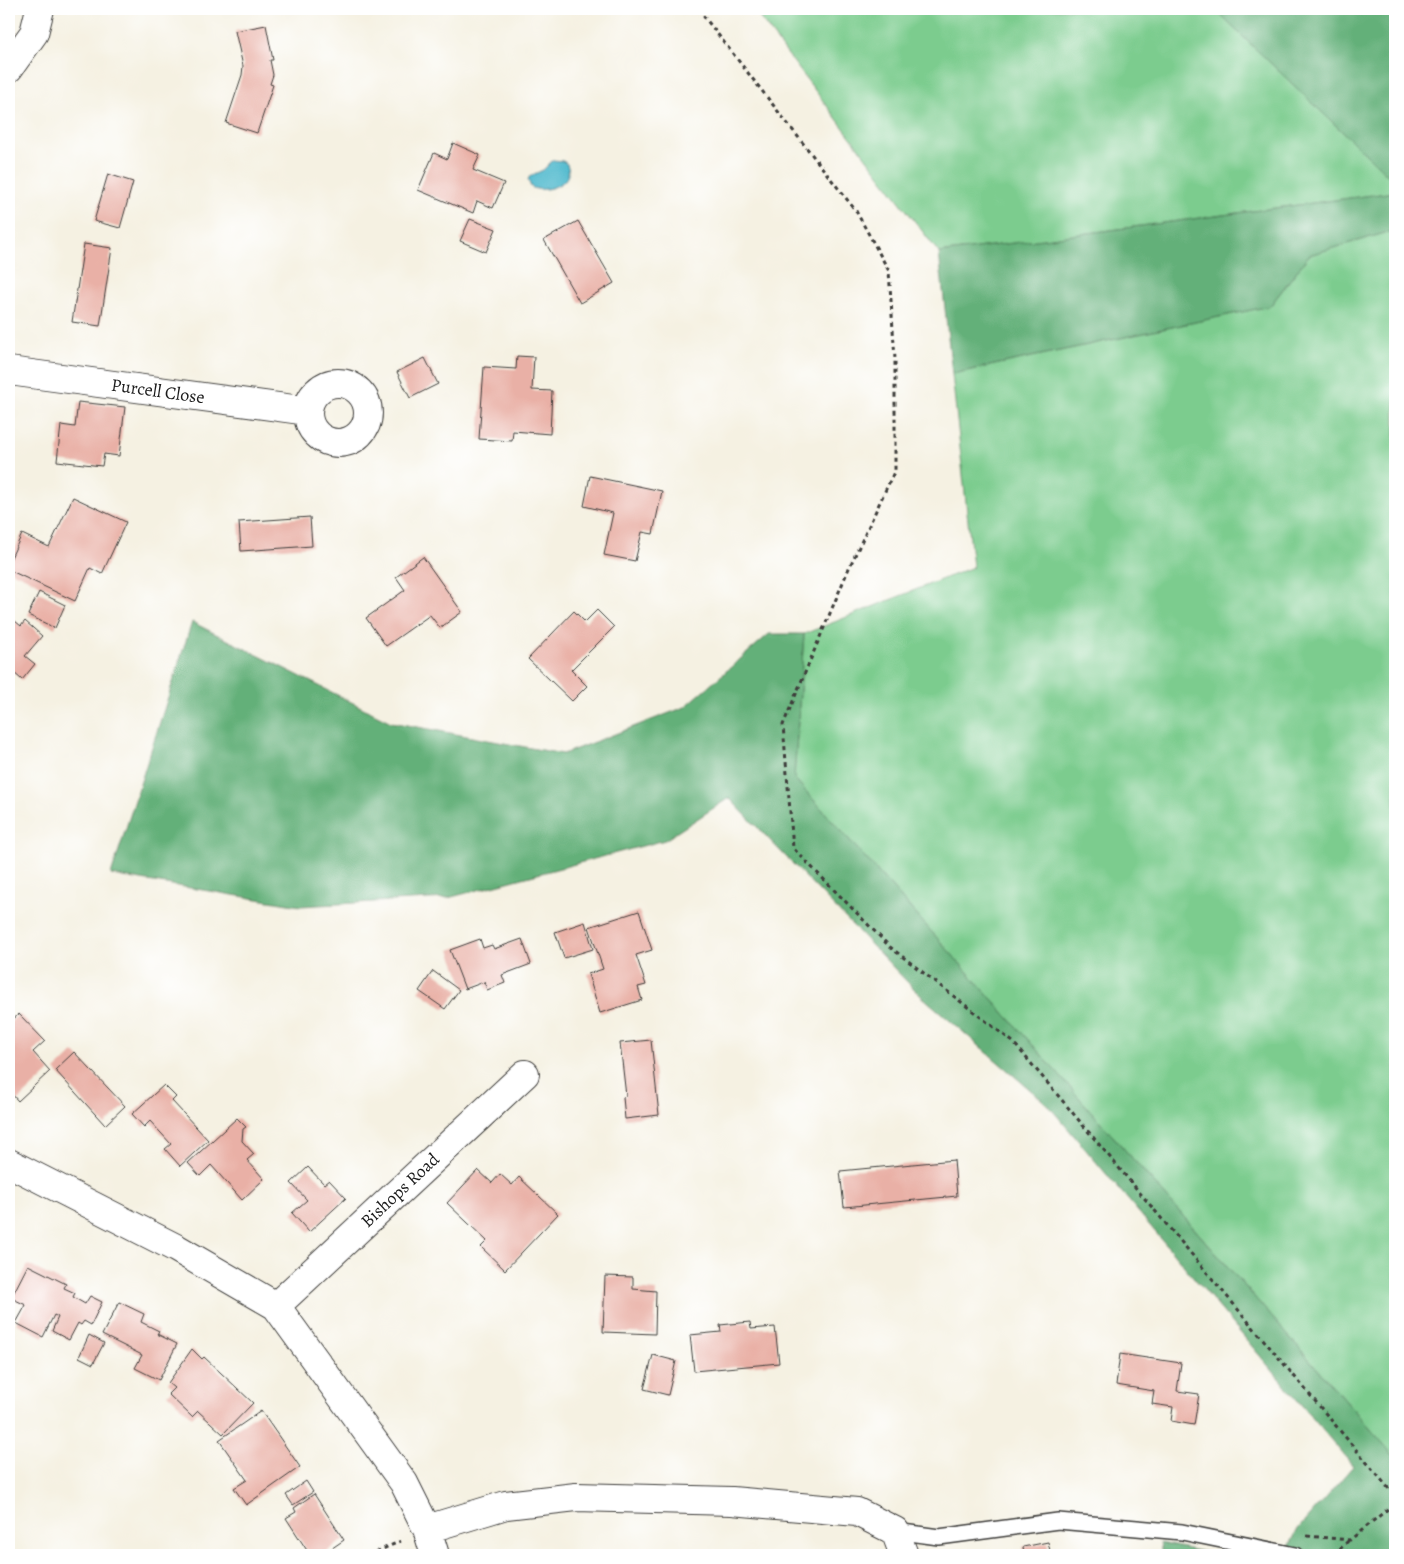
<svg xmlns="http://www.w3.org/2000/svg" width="1404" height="1564" font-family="Alegreya,serif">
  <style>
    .green { fill: #7bcc8e; stroke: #4c7455 }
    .forest { fill: #64b079; stroke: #40664a }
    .water { fill: #51bace; stroke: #366b75 }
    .building { fill: #e9b0a6 }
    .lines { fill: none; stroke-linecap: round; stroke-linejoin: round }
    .service-casing { stroke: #3d3c3a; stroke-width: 18 }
    .minor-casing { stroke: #3d3c3a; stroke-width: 30 }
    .tertiary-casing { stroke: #3d3c3a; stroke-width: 30 }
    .path { stroke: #3d3c3a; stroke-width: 3; stroke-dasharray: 4 4; stroke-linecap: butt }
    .service { stroke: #fff; stroke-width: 15 }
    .minor { stroke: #fff; stroke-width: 28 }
    .tertiary { stroke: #fff; stroke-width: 28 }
    .labels { text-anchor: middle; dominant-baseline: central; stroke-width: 4.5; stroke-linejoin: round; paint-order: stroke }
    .street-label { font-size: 18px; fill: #1c1c1c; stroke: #fff }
  </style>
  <rect width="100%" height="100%" fill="#fff"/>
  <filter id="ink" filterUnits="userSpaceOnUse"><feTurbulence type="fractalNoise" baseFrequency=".02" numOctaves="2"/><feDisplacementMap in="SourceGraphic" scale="10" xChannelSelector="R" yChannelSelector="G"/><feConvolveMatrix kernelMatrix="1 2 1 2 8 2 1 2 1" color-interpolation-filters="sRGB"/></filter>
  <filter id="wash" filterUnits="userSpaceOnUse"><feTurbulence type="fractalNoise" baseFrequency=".0096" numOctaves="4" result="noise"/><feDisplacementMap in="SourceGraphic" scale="20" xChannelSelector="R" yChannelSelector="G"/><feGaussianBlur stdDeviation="1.12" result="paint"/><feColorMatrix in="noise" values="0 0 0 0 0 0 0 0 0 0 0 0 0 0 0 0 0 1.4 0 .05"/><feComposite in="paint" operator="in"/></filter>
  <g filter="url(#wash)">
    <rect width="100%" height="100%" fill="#f5f1e2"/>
    <!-- green -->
    <path class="green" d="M753 9H1215L1395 182V192L939 253Z
      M1395 230V1457L1023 1034 794 778 804 634 973 567 952 374 1270 306 1309 255Z"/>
    <!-- forest -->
    <path class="forest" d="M1215 9H1395V182L1218 13Z
      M1395 192V230L1309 255 1270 306 952 374 939 253Z
      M192 622 391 722 563 754 685 707 769 634H804L794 778 1023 1034 1395 1457V1555H1285L1298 1529 1353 1466 1048 1105 919 994 729 798 665 840 448 898 300 906 111 875Z
      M1160 1543 1218 1555H1162Z"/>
    <!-- water -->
    <path class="water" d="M553 160 563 161 567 164C576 185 542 194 531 187L528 180 530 176 543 170Z"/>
    <g id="blocks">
      <!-- building -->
      <path class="building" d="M266 25 273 60H270L273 75 270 84 273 85 257 133 226 123 242 75 243 66 235 31Z
        M453 143 480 155 473 170 504 183 493 208 477 201 473 213 418 190 434 153 447 159Z
        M108 174 133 182 120 228 94 221Z
        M470 219 496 229 486 252 460 241Z
        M578 221 614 283 580 303 544 240Z
        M84 244 112 248 100 326 72 322Z
        M517 356 534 357 532 390 552 391 550 434 513 431 512 441 479 439 484 367 516 369Z
        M425 358 438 384 410 398 397 372Z
        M78 402 125 407 119 456 104 454 102 466 57 461 61 425 75 427Z
        M590 476 662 491 653 534 642 532 635 561 604 555 613 513 584 506Z
        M73 497 126 522 102 574 90 568 75 601 9 570V562L22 534 49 547Z
        M310 517 312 546 241 551 239 522Z
        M423 557 462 612 440 628 430 615 386 646 366 618 405 590 396 577Z
        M39 592 65 605 55 628 28 615Z
        M597 610 614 627 571 670 587 686 572 701 528 659 574 611 585 622Z
        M9 616 21 626 25 621 42 636 25 656 35 664 22 680 12 671 9 675Z
        M639 911 652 950 636 955 646 985 638 987 642 1000 600 1013 588 974 603 969 589 927Z
        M585 922 593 949 564 958 555 932Z
        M480 939 483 948 492 945 494 949 522 939 531 964 502 975 505 983 487 990 484 982 465 989 450 950Z
        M433 971 459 990 445 1009 419 991Z
        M19 1014 45 1041 33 1052 50 1071 18 1101 9 1091V1023Z
        M651 1040 659 1115 625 1119 623 1097 626 1096 620 1043Z
        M74 1052 125 1106 105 1125 55 1070Z
        M164 1085 176 1097 172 1101 208 1140 180 1166 165 1149 171 1144 150 1121 144 1127 132 1114Z
        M237 1118 246 1127 243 1129 242 1141 254 1154 247 1160 264 1179 242 1200 211 1165 200 1176 188 1163Z
        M954 1160 957 1196 844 1207 840 1171Z
        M308 1167 324 1184 329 1180 346 1198 309 1232 292 1213 307 1200 291 1183Z
        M478 1170 492 1183 500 1174 512 1185 519 1177 558 1214 505 1270 481 1247 487 1241 447 1203Z
        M28 1265 66 1284 64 1288 75 1293 73 1297 85 1304 90 1296 102 1302 91 1325 84 1321 81 1325 78 1323 69 1340 52 1331 58 1317 54 1315 43 1337 16 1323 26 1305 11 1298Z
        M605 1276 633 1277V1289L656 1291 655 1334 603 1332Z
        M119 1302 144 1314 141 1322 159 1331 157 1334 177 1344 159 1380 135 1368 142 1355 102 1335Z
        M750 1322 751 1329 775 1327 779 1363 694 1371 690 1335 721 1332 720 1325Z
        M89 1335 104 1343 93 1364 79 1357Z
        M192 1349 202 1359 204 1357 253 1403 223 1434 198 1411 192 1417 168 1394 174 1388 168 1383Z
        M1120 1354 1181 1363 1177 1391 1199 1394 1194 1425 1171 1421 1173 1407 1152 1404 1154 1391 1116 1385Z
        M653 1355 676 1361 668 1395 644 1389Z
        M261 1411 300 1467 246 1505 234 1488 247 1480 219 1440Z
        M306 1481 313 1492 293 1505 286 1495Z
        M314 1494 344 1540 322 1555H310L286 1518 296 1512 294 1508Z
        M1048 1542 1051 1555H1024L1023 1547Z"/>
    </g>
  </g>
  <g filter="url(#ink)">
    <use href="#blocks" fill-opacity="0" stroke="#3d3c3a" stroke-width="1"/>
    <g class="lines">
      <!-- service casing -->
      <g class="service-casing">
        <path id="service" d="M895 1531 939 1537 1058 1521 1182 1532 1295 1555"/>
      </g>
      <!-- minor casing -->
      <g class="minor-casing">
        <path id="minor" d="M9 371 308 411
          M308 413a30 30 0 1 1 60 0a30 30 0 1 1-60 0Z
          M9 1163 176 1248 276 1306 404 1483 427 1529 435 1555
          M276 1306 525 1074
          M427 1529 506 1505 576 1497 732 1501 857 1512 895 1531 904 1555"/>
      </g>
      <!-- tertiary casing -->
      <g class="tertiary-casing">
        <path id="tertiary" d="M9 68 34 33 40 9"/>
      </g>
      <!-- path -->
      <path class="path" d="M698 9 856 211 889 271 895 359V470L849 568 783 725 793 848 890 947 1013 1042 1395 1496
        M1307 1536 1350 1540 1395 1503
        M369 1555 401 1541
        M1334 1555 1349 1540"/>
      <!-- service -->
      <use href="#service" class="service"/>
      <!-- minor -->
      <use href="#minor" class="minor"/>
      <!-- tertiary -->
      <use href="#tertiary" class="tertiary"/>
    </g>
  </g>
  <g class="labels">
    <!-- street labels -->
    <g class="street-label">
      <text transform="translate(158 391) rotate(8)">Purcell Close</text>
      <text transform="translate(400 1190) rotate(-43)">Bishops Road</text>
    </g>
  </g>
  <!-- margin -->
  <rect width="1404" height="1564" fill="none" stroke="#fff" stroke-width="30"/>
</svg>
